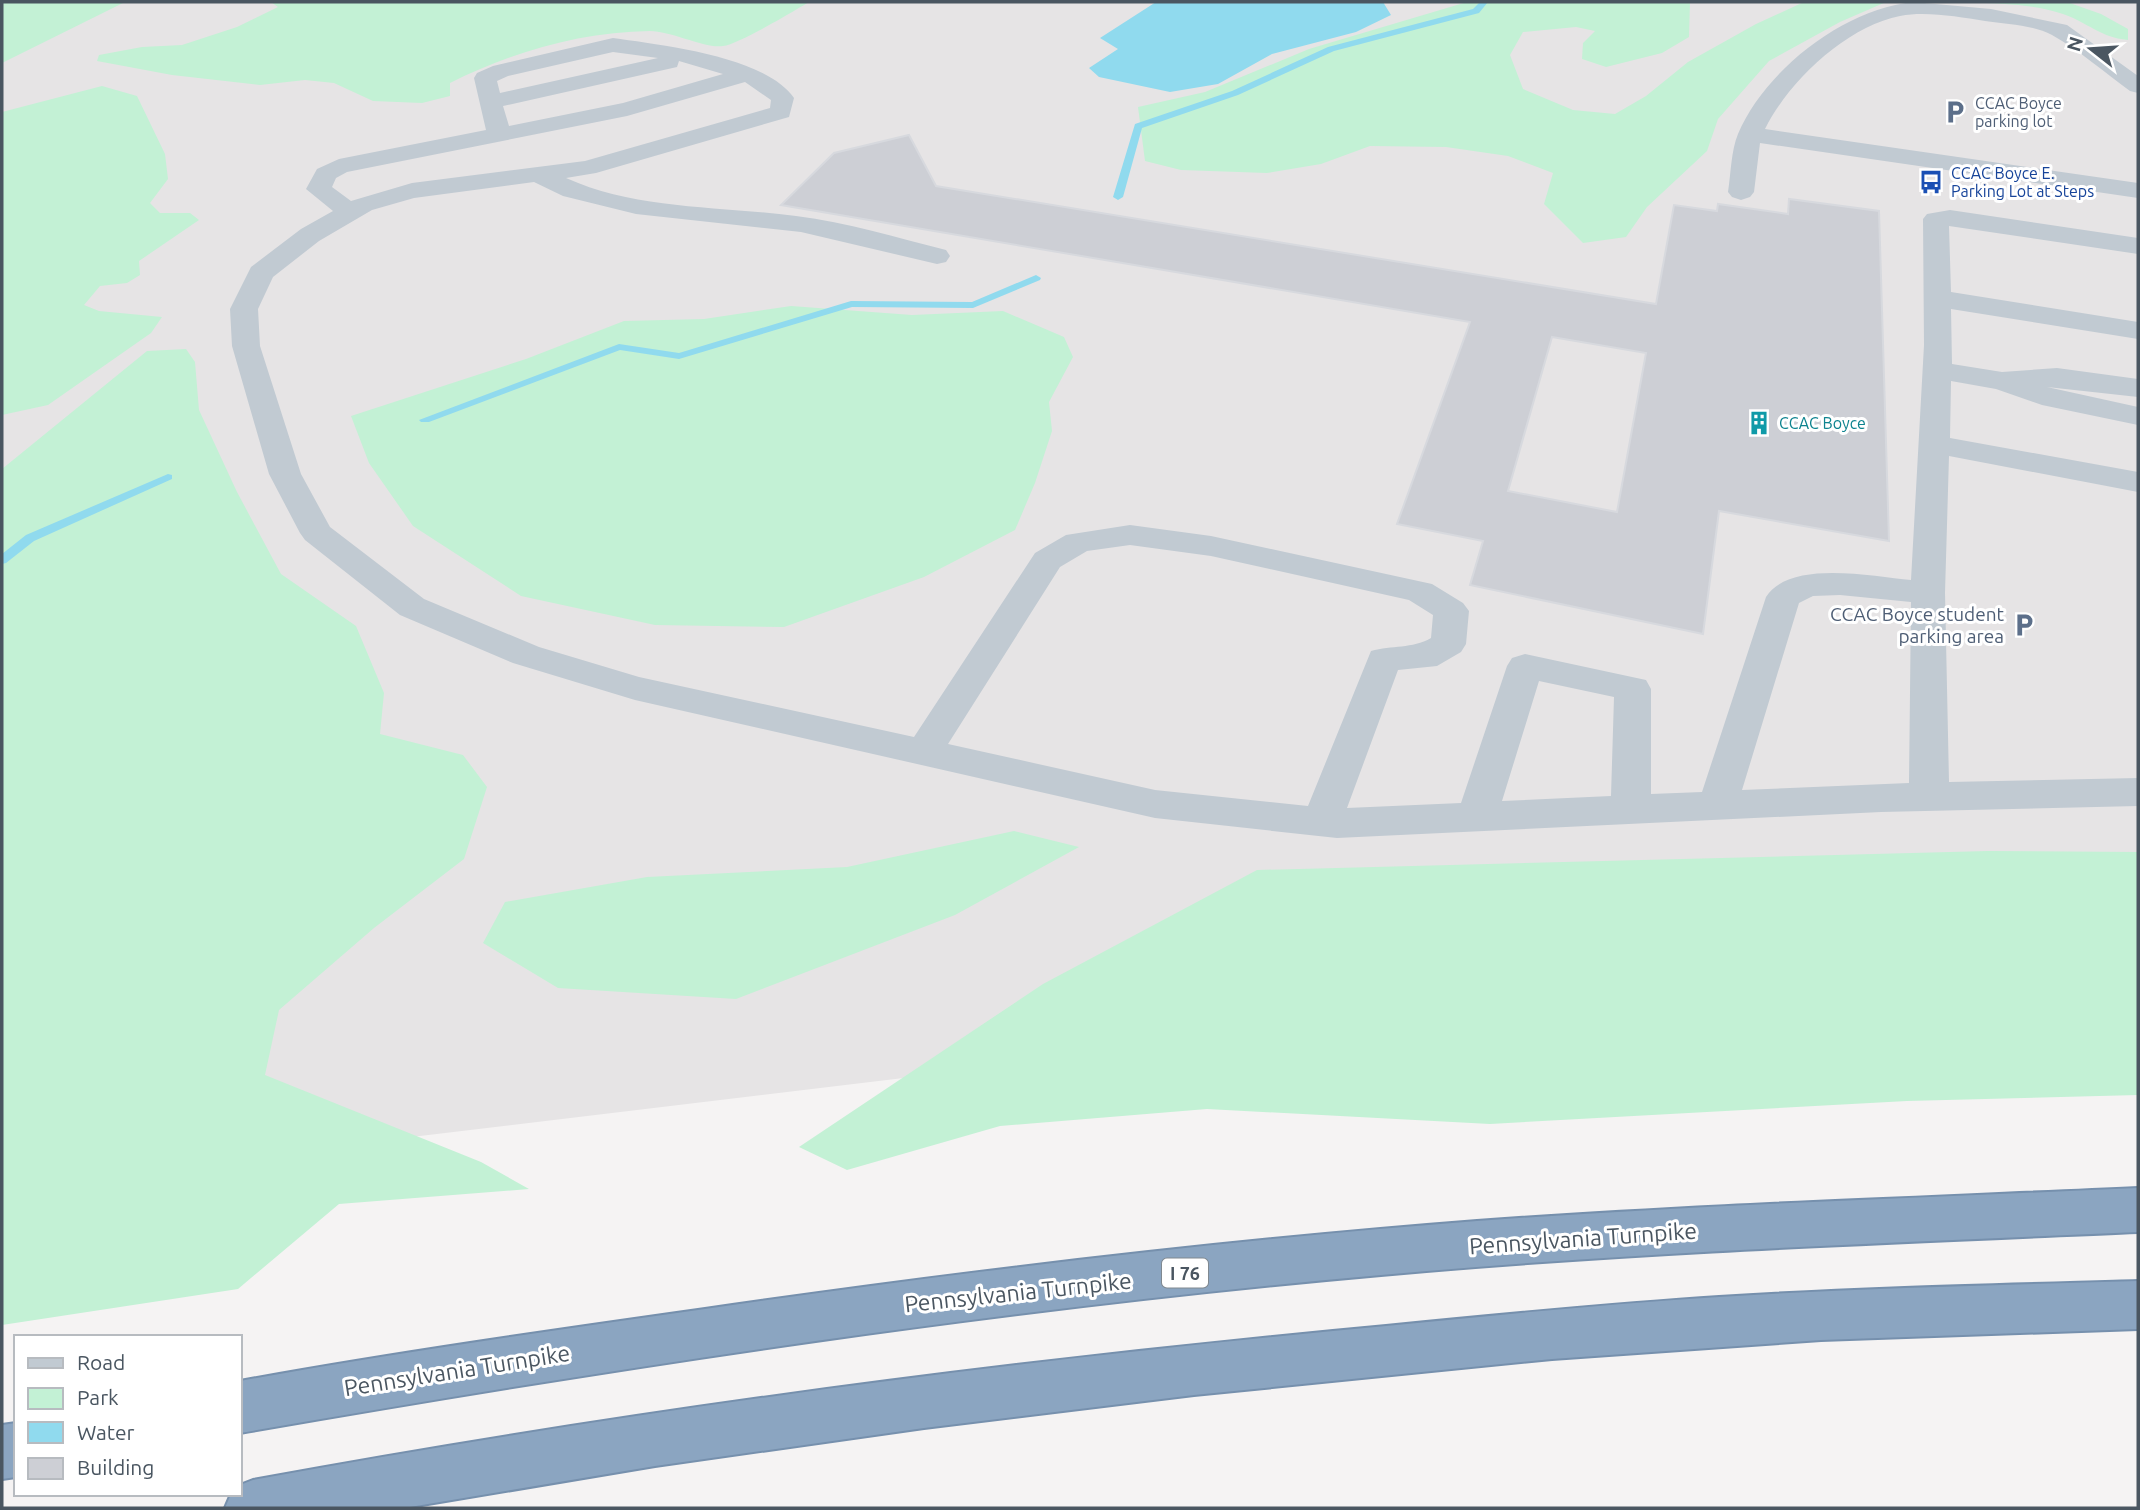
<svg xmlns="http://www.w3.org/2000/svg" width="2140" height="1510" font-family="Ubuntu,sans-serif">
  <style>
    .education { fill: #e6e4e5 }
    .green { fill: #c3f1d5 }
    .water { fill: #90daee }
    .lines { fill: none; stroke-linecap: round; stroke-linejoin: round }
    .stream { fill: #90daee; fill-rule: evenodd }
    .building { fill: #cdcfd5; stroke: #d7d9de; stroke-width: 2; fill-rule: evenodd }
    .highway-casing { stroke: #7690ad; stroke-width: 4 }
    .minor { fill: #c1cad2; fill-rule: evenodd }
    .highway { fill: #8ba5c1; fill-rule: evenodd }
    .labels { text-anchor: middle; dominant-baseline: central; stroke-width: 6; stroke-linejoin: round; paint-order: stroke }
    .far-service-label { font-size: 16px; fill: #4e5e75; stroke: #fff; text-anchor: start }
    .far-transit-label { font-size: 16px; fill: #164399; stroke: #fff; text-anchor: start }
    .far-culture-label { font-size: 16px; fill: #0d838f; stroke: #fff; text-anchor: start }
    .shield { fill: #fff; stroke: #808990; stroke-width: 2 }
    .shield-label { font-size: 18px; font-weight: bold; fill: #4a5661 }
    .service-label { font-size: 19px; fill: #4e5e75; stroke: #fff; text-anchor: end }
    .near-street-label { font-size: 23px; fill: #4a5661; stroke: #fff }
  </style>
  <rect width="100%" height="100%" fill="#f5f3f3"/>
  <!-- education -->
  <path class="education" d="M2 2H2138V1005L1262 1035 286 1152 2 1201Z"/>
  <!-- green -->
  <path class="green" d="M2 2H125L2 63Z
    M271 2H809C794 11 739 44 723 46 706 49 671 31 650 31 580 32 512 52 450 83V96L422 103 373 101 334 83 305 80 260 85 172 75 97 61 99 55 142 47 182 45 237 27 278 7Z
    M1467 2H1690L1689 37 1662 53 1606 67 1582 59 1583 43 1595 31 1576 27 1523 32 1510 55 1523 89 1573 110 1615 114 1646 96 1688 62 1756 24 1804 2H1886L1840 22 1769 61 1718 119 1707 151 1647 207 1626 237 1583 243 1544 204 1553 173 1508 156 1446 147 1370 146 1321 164 1267 173 1181 170 1145 161 1138 107 1205 92 1309 49Z
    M1971 2H2067L2101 14 2128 29V40C2099 37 2089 23 2063 14 2034 4 2001 4 1971 2Z
    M102 86 137 96 165 154 168 179 150 203 160 213H190L199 220 139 261 140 275 127 283 100 286 84 305 99 311 162 317 151 333 48 405 2 415V112Z
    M791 306 912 315 1003 311 1064 337 1073 357 1049 402 1052 431 1035 483 1015 530 924 577 784 627 655 625 521 596 413 526 369 463 351 416 526 359 624 321 704 319Z
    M186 349 195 362 199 410 237 492 281 574 356 626 384 693 380 734 463 755 487 787 464 859 374 928 279 1010 265 1075 481 1162 529 1189 339 1204 238 1289 2 1325V469L147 351Z
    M1014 831 1079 847 955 915 736 999 558 988 483 943 505 902 647 877 847 867Z
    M1988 851 2138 852V1095L1907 1101 1490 1124 1207 1109 1000 1126 847 1170 799 1147 1043 984 1257 870Z"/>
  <!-- water -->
  <path class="water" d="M1156 2H1383L1391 15 1356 32 1272 54 1218 84 1170 92 1099 77 1089 68 1118 49 1100 38Z"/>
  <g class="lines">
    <!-- stream -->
    <path class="stream" d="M1480 2H1488L1479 13 1334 51 1238 95 1142 128 1123 197 1118 200 1113 197 1135 124 1232 91 1328 47 1473 9Z
      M1036 275 1041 278 1040 280 973 308 852 307 679 359 620 350 429 422H421L419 420 619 344 679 353 851 301 972 302Z
      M168 474 172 475V479L34 541 6 563 2 564V554L26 535Z"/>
  </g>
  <!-- building -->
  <path class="building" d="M909 135 936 186 1656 304 1674 205 1717 211 1718 204 1788 214 1789 199 1879 211 1889 541 1719 511 1703 634 1470 585 1483 541 1397 524 1470 322 781 205 834 153ZM1552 337 1646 353 1617 512 1508 491Z"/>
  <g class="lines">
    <!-- highway casing -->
    <g class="highway-casing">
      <path id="highway" d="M2138 1188V1232C1885 1243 1633 1252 1381 1275 998 1309 618 1367 240 1433V1381C394 1353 549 1331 705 1309 961 1272 1218 1241 1477 1221 1697 1205 1918 1198 2138 1188Z
        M2138 1281V1329L1821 1340 1552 1359 1194 1395 924 1428 655 1466 404 1508H225L231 1494H240V1485L253 1480C628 1411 1006 1361 1386 1326 1497 1315 1608 1304 1719 1297 1858 1288 1998 1285 2138 1281Z
        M16 1423V1477L2 1479V1425Z"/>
    </g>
    <!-- minor -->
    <path class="minor" d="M1913 2 1991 9 2067 25 2138 76V93L2130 91C2105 73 2079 50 2052 35 2033 25 2006 24 1985 21 1958 17 1927 11 1900 16 1847 26 1788 82 1765 129L2138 183V198L1760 143 1754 192 1750 197 1741 200 1732 197 1728 192C1731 173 1731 151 1738 134 1765 70 1844 9 1913 2Z
      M613 38C661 45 765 56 794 98L789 117 596 173 566 178C637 210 720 206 796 216 847 222 897 238 946 250L950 256 946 262 937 264 801 232 636 214 563 196 534 182 414 198 372 210 319 241 273 277 258 309 260 346 301 474 330 527 424 599 539 647 639 677 914 737 1035 553 1066 535 1130 525 1211 536 1432 584 1463 603 1469 611 1466 644 1461 652 1437 666 1398 670 1347 808 1461 803 1507 666 1512 658 1525 654 1646 680 1651 689V794L1702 792 1766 597C1791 559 1872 577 1911 580L1924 345 1923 219 1927 214 1950 210 2138 238V254L1949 226 1951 292 2138 322V339L1951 309 1952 364 2002 372 2057 368 2138 379V397L2047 387 2138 407V425L2042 405 1996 389 1951 381 1950 438 2138 472V492L1949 456 1945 593 1949 782 2138 778V806L1881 812 1337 838 1155 818 635 700 513 663 400 615 305 540 300 533 269 474 232 346 230 309 251 267 301 229 333 211 306 189 317 169 339 159 486 130 474 78 477 73 493 66ZM613 52 658 58 500 93 497 81 508 76ZM679 61 723 74 623 103 509 126 503 106 677 67ZM745 82 771 100 770 108 585 161 412 183 351 201 332 187 336 178 347 172 627 116ZM1130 545 1211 556 1409 600 1433 615 1431 638C1412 649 1392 645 1371 651L1308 806 1155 790 948 744 1060 567 1087 551ZM1840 595 1911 602 1909 783 1742 790 1799 603 1813 596ZM1539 681 1614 697 1611 796 1502 801Z"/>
    <!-- highway -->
    <use href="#highway" class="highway"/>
  </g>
  <!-- icons -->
  <defs>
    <g id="parking-bare" transform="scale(1.89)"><path d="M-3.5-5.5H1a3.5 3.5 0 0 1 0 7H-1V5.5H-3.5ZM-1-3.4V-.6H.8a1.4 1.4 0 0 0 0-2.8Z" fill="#5c6f8a" stroke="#fff" stroke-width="2.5" paint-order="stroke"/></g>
    <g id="bus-bare" transform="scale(1.89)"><path d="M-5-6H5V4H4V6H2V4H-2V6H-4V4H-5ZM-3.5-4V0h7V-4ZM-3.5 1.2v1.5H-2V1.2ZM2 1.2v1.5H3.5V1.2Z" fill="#1a4fb4" stroke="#fff" stroke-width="2.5" paint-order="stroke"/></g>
    <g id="building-bare" transform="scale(1.89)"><path d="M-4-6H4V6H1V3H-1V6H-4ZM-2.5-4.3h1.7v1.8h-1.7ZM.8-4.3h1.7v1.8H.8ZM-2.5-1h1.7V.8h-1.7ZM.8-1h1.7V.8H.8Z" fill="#0f9aa8" stroke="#fff" stroke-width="2.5" paint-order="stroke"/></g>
  </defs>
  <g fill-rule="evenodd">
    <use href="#parking-bare" x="1955" y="112"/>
    <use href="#bus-bare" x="1931" y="182"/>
    <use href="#building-bare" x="1759" y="423"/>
    <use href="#parking-bare" x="2024" y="625"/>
  </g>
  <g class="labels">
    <!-- far-service labels -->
    <g class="far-service-label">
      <text x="1975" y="103">CCAC Boyce<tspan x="1975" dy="18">parking lot</tspan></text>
    </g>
    <!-- far-transit labels -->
    <g class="far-transit-label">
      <text x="1951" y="173">CCAC Boyce E.<tspan x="1951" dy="18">Parking Lot at Steps</tspan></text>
    </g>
    <!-- far-culture labels -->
    <g class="far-culture-label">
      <text x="1779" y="423">CCAC Boyce</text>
    </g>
    <!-- shield labels -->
    <rect class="shield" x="1162" y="1258.5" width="46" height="29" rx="5"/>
    <g class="shield-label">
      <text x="1185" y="1273">I 76</text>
    </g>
    <!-- service labels -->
    <g class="service-label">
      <text x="2004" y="614">CCAC Boyce student<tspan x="2004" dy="22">parking area</tspan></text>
    </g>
    <!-- near-street labels -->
    <g class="near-street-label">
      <text transform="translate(1583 1238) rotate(-4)">Pennsylvania Turnpike</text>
      <text transform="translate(1018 1292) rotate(-6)">Pennsylvania Turnpike</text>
      <text transform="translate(457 1370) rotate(-9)">Pennsylvania Turnpike</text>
    </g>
  </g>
  <!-- border -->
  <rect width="2140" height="1510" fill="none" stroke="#4a5661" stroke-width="7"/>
  <!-- legend -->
  <rect x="14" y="1335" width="228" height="161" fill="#ffffff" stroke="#b7bbc0" stroke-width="2"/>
  <rect x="28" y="1358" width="35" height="10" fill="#c1cad2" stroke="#b7bbc0" stroke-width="2"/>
  <text x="77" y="1370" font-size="21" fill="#4a5661">Road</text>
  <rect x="28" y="1388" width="35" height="21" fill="#c3f1d5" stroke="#b7bbc0" stroke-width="2"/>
  <text x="77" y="1405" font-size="21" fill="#4a5661">Park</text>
  <rect x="28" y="1422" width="35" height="21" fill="#90daee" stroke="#b7bbc0" stroke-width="2"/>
  <text x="77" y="1440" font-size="21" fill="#4a5661">Water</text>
  <rect x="28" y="1458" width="35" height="21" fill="#cdcfd5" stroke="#b7bbc0" stroke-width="2"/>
  <text x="77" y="1475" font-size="21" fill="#4a5661">Building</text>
  <!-- north arrow -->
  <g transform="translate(2091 49) rotate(287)" stroke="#ffffff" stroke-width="5" paint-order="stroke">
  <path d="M0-5L12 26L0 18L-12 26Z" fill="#4a5661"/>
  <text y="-10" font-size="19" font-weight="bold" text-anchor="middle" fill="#4a5661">N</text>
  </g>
</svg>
